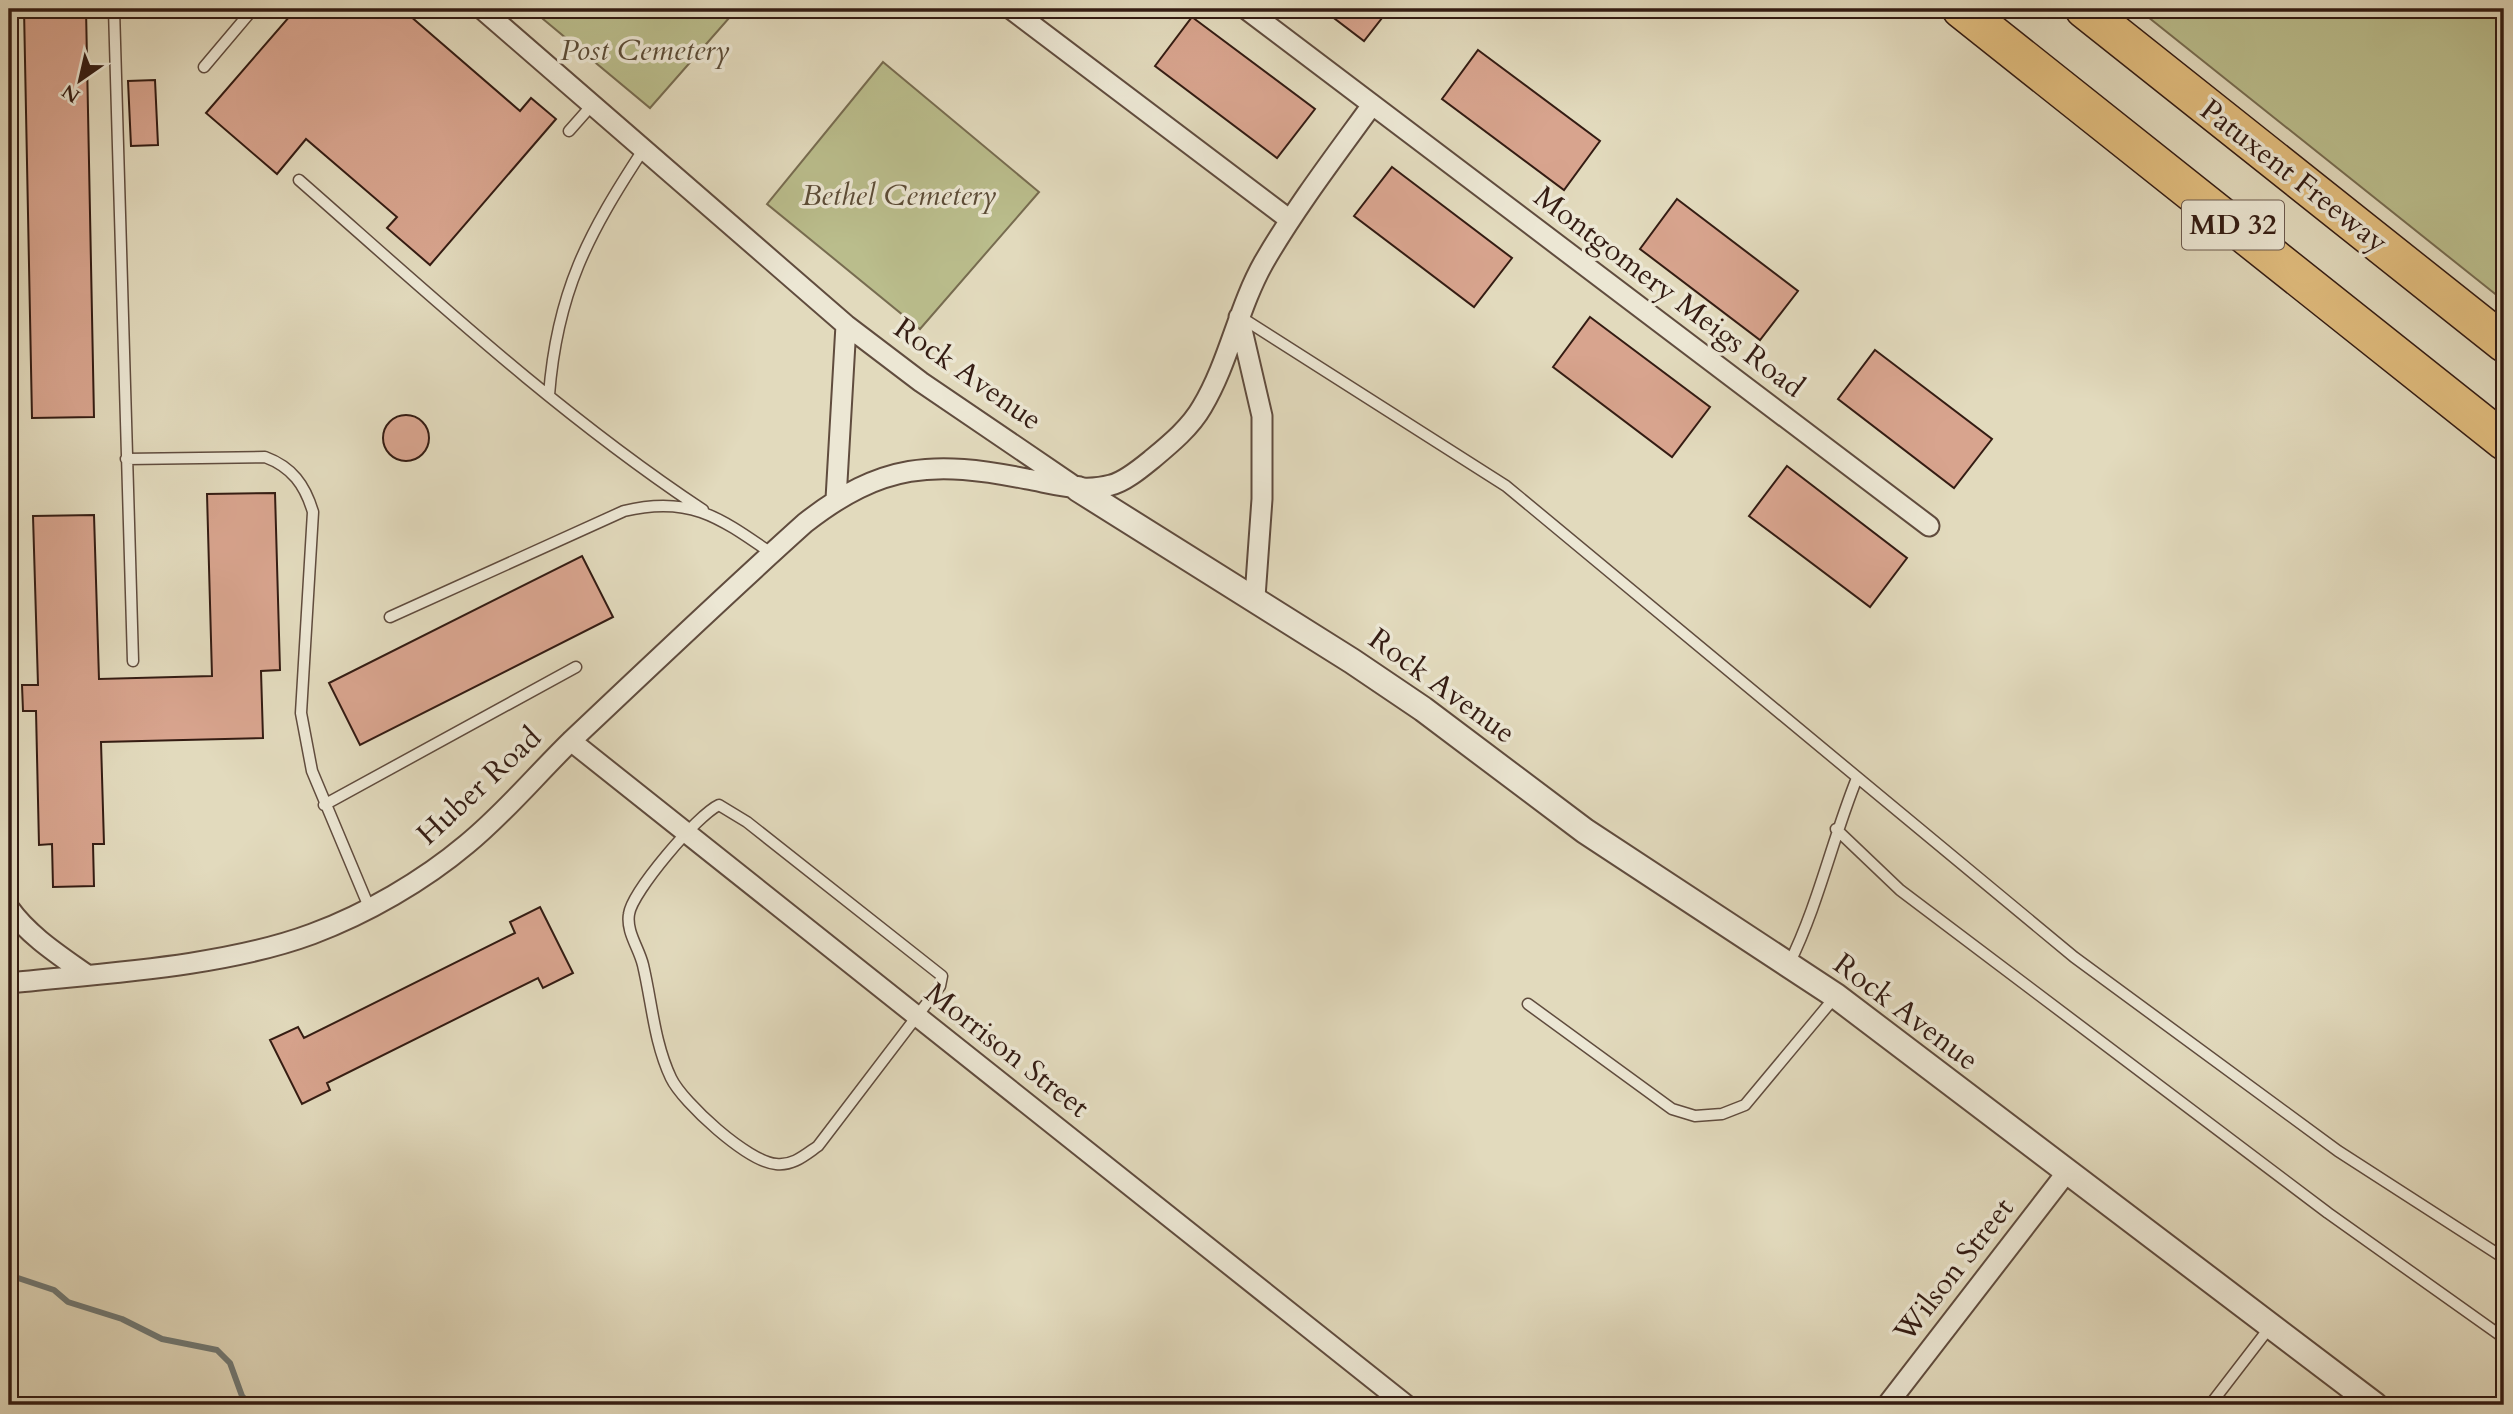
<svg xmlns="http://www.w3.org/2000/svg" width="2513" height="1414" font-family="Cardo,serif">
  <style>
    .green { fill: #babd8c; stroke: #776c50; stroke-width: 2 }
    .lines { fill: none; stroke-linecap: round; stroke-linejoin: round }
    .stream { stroke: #707a77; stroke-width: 6 }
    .building { fill: #d8a48e; stroke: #341c13; stroke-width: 2 }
    .service-casing { stroke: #604c3e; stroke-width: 13 }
    .minor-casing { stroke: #604c3e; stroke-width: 23 }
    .tertiary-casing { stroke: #604c3e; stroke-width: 28 }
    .motorway-casing { stroke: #341c13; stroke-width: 40 }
    .service { stroke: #ece7d4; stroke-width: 10 }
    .minor { stroke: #ece7d4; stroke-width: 19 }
    .tertiary { stroke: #ece7d4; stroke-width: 24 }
    .motorway { stroke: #e1bd7e; stroke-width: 37 }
    .labels { text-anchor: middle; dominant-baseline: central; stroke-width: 7; stroke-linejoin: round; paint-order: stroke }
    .shield { fill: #ece7d4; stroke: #6b594d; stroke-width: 2 }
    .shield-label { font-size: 28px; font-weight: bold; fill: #341c13 }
    .park-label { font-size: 30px; font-style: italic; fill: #5c4c37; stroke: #ece7d4 }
    .street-label { font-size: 30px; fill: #341c13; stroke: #ece7d4 }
  </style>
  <rect width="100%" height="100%" fill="#e2dabd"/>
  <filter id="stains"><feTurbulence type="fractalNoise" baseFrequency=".00286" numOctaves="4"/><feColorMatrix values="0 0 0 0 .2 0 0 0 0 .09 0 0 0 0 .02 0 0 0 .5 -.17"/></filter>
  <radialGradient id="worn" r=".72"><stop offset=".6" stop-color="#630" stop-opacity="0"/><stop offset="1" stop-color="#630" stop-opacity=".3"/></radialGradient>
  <!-- green -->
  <path class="green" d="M531 9H737L650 108Z
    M2138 9H2504V301Z
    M883 62 1039 192 920 329 767 204Z"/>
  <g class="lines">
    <!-- stream -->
    <path class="stream" d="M9 1275 54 1290 68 1302 122 1319 162 1339 217 1350 230 1363 242 1396 250 1405"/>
  </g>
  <!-- building -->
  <path class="building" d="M24 9H86L94 417 32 418Z
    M296 9H402L520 111 531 98 556 119 430 265 387 228 397 217 306 139 277 174 206 113Z
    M1322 9H1389L1364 41Z
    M1192 17 1315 109 1277 158 1155 66Z
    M1478 50 1600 141 1564 190 1442 99Z
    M155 80 158 145 131 146 128 81Z
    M1392 167 1512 258 1474 307 1354 216Z
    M1677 199 1798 291 1760 340 1640 249Z
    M1590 317 1710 407 1672 457 1553 367Z
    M1875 350 1992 439 1954 488 1838 399Z
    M383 438a23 23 0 1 1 46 0a23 23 0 1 1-46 0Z
    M1787 466 1907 558 1870 607 1749 516Z
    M275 493 280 670 261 671 263 738 101 742 104 844H93L94 886 53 887 52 844 39 845 36 711H23L22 685H38L33 516 94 515 99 679 212 676 207 494Z
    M582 556 613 617 360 745 329 683Z
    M540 907 573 973 543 988 538 978 327 1083 330 1090 302 1104 270 1040 298 1027 304 1038 515 933 510 922Z"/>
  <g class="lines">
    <!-- service casing -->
    <g class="service-casing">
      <path id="service" d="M114 9 133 661
        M204 67 253 9
        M569 131 592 105
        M299 180C429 294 558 414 703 510
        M1239 316 1506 486 2074 957 2338 1151 2504 1258
        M549 395C557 292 588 234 643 150
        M126 459 265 457C292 467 305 485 313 512L301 713 312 771 369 907
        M390 617 624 511C689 495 719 517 771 553
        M324 805 576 667
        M719 805 747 822 942 976 940 986 818 1146C805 1155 793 1166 776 1164 748 1162 683 1103 671 1078 654 1042 652 1003 643 965 639 948 626 932 629 914 632 892 697 815 719 805Z
        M1836 829 1900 890 2328 1213 2504 1338
        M1789 964C1819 903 1832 840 1857 778
        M1528 1004 1672 1109 1695 1116 1722 1114 1745 1105 1835 997
        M2210 1405 2270 1327"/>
    </g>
    <!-- minor casing -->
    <g class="minor-casing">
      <path id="minor" d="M482 9 846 325 921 382 1071 484
        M1011 9 1290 220
        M1246 9 1929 526
        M1239 317 1262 416V499L1255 597
        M836 499 846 325
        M571 741 1406 1405
        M9 908C29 936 59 955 87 975
        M9 983C104 973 223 967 312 934 366 914 423 881 467 844 505 813 537 774 572 740 649 667 726 594 805 523 882 463 933 460 1027 479 1055 484 1083 493 1111 485 1124 482 1140 469 1151 460 1169 445 1190 428 1202 407 1229 362 1238 308 1264 262 1296 207 1335 156 1372 105
        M1887 1405 2067 1172"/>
    </g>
    <!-- tertiary casing -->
    <g class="tertiary-casing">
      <path id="tertiary" d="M1078 489 1352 661 1423 709 1585 831 1836 996 2375 1405"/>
    </g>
    <!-- motorway casing -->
    <g class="motorway-casing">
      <path id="motorway" d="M1961 9 2504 441
        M2084 9 2504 343"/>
    </g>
    <!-- service -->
    <use href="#service" class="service"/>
    <!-- minor -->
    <use href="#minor" class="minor"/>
    <!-- tertiary -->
    <use href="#tertiary" class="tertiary"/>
    <!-- motorway -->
    <use href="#motorway" class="motorway"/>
  </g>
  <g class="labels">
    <!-- shield labels -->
    <rect class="shield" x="2182" y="200.5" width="102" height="49" rx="5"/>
    <g class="shield-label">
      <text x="2233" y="225">MD 32</text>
    </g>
    <!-- park labels -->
    <g class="park-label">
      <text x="645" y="50">Post Cemetery</text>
      <text x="899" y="195">Bethel Cemetery</text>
    </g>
    <!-- street labels -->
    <g class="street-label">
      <text transform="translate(2294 176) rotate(38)">Patuxent Freeway</text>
      <text transform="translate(1669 292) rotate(37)">Montgomery Meigs Road</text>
      <text transform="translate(968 374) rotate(35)">Rock Avenue</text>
      <text transform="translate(1442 686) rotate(36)">Rock Avenue</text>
      <text transform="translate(479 786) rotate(-43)">Huber Road</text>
      <text transform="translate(1906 1012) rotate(37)">Rock Avenue</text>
      <text transform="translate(1007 1050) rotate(38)">Morrison Street</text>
      <text transform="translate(1954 1270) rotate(-52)">Wilson Street</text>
    </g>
  </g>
  <!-- margin -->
  <rect width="2513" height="1414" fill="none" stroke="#e2dabd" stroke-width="35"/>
  <rect x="10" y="10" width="2492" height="1393" fill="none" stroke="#341c13" stroke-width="3.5"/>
  <rect x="18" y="18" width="2478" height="1379" fill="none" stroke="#341c13" stroke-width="2"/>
  <!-- north arrow -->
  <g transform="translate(80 80) rotate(214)" stroke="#ece7d4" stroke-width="5" paint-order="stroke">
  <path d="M0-5L12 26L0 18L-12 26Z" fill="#341c13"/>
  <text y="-10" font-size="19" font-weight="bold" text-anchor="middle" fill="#341c13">N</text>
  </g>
  <rect width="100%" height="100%" filter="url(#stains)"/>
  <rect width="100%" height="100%" fill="url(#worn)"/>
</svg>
